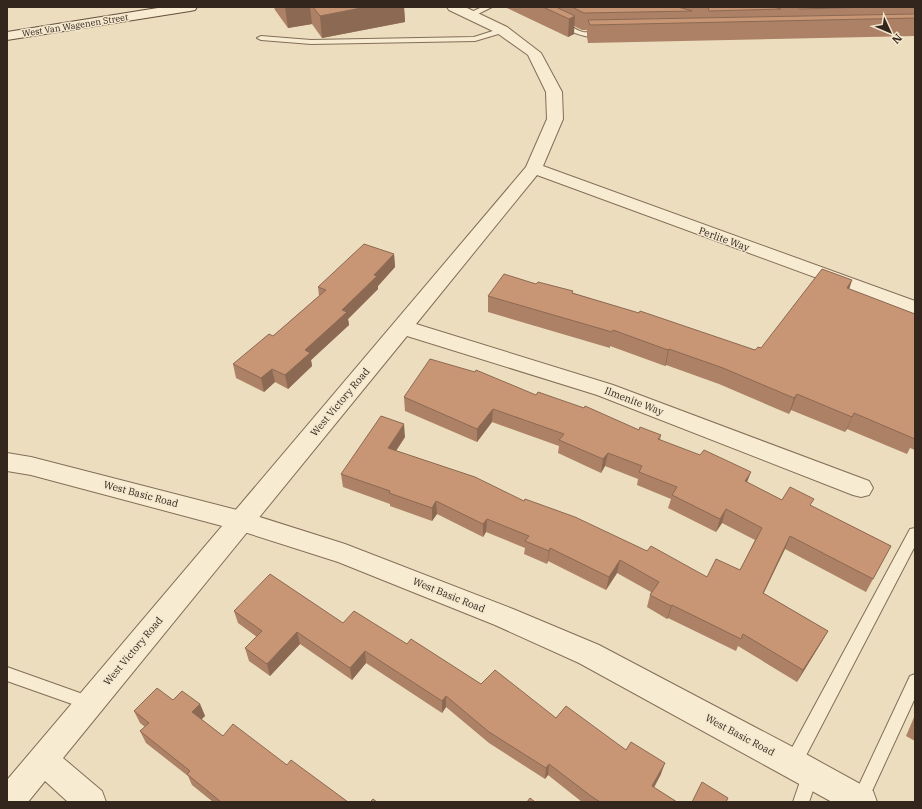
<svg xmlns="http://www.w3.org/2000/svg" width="922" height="809" font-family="'IBM Plex Serif',serif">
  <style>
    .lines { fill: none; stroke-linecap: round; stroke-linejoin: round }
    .service-casing { stroke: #836e58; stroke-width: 2 }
    .minor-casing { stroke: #836e58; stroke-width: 2 }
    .tertiary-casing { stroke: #836e58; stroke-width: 2 }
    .secondary-casing { stroke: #654f3b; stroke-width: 2 }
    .service { fill: #f7ebd1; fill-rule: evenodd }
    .minor { fill: #f7ebd1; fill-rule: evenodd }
    .tertiary { fill: #f7ebd1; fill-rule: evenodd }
    .secondary { fill: #f7ebd1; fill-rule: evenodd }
    .wall { fill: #ac8165 }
    .shaded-wall { fill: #8c6952 }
    .building { fill: #c89675; stroke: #8c6952 }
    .labels { text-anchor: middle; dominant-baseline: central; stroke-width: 3; stroke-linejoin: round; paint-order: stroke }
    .far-street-label { font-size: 9px; fill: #33261c; stroke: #f3e7ce }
    .street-label { font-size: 10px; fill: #33261c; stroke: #f3e7ce }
  </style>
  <rect width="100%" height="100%" fill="#ecddbe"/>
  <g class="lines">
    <!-- service casing -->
    <g class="service-casing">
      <path id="service" d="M482 7H492L474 16H468L467 14Z
        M558 22C567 21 574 30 583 32 591 33 600 29 606 34 594 43 570 31 558 26Z
        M502 28H505V32L475 41 311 44 261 40 257 38 261 36 311 40 474 37Z
        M915 528V546L799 769 793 771 787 769 785 763 787 757 910 529Z
        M7 667 94 698 97 703 94 708 89 710 7 681Z
        M915 674V698L867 802H851L910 676Z
        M811 765 817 767 819 773 809 802H793L805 767Z"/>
    </g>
    <!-- minor casing -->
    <g class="minor-casing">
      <path id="minor" d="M447 7H465L507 27 541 53 562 92 563 119 543 166 915 301V314L537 175 416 324 613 385 869 481 873 488 869 495 861 497 853 495 597 395 407 336 63 758 102 791 106 802H68L45 781 28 802H7V780L526 167 547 119 546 92 528 55 497 33 449 10Z"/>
    </g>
    <!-- tertiary casing -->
    <g class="tertiary-casing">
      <path id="tertiary" d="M7 453 31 457 241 511 345 544 513 609 599 645 804 753 873 791 877 802H832L579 663 495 625 338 562 241 531 31 475 7 471Z"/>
    </g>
    <!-- secondary casing -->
    <g class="secondary-casing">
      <path id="secondary" d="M164 7H197L195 10 190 11 7 40V32Z"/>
    </g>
    <!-- service -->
    <use href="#service" class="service"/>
    <!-- minor -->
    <use href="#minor" class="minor"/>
    <!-- tertiary -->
    <use href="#tertiary" class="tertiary"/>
    <!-- secondary -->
    <use href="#secondary" class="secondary"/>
  </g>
  <!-- wall -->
  <path class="wall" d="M274 7H404L405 22 322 38 312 24 288 28 275 10Z
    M505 7H915V36L588 43 587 37V30H582L574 26V34L568 37Z
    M394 254 395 267 378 286V289L348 319 349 325 311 360 312 366 288 389 275 382 264 392 236 378 233 364 273 336 319 296 318 287Z
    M852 280 849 289 915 314V450L910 448 907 454 847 429 845 432 791 410 789 414 719 384 666 365 665 366 610 346V348L488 312V296L536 284 573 293 755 350 761 348Z
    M536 395 639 430 661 435 660 440 782 500 811 506 891 546 866 592 785 549 763 593 828 631 821 643 797 682 738 646 736 651 668 618 667 619 647 607 650 595 651 592 617 573 606 590 548 561 547 564 524 554 525 548 486 532 483 537 437 514 432 521 390 506V504L343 487 341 474 405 437 396 451 524 501 647 551 707 577 740 570 755 540 722 523 716 532 668 508 671 499 637 485 638 479 605 466 601 473 558 453 559 446 492 422 477 442 405 411 404 397Z
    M234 611 343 623 407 644 481 684 556 718 626 750 661 774 654 788 677 802H582L548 775 545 779 489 743 446 707 442 713 366 663 352 680 300 644 270 676 249 661 245 648 257 637 238 623Z
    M173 700 200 704 205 716 201 719 223 736 287 765 348 802H213L192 785 188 776 146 743 140 731 145 727 140 723 134 711Z
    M915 715V741L906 736Z"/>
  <!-- shaded-wall -->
  <path class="shaded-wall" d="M285 7H310L312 24 288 28Z
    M366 7H404L405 22 322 38 320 16Z
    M575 16 574 34 568 37 569 19Z
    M394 254 395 267 378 286V289L348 319 349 325 311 360 312 366 288 389 285 375 305 350Z
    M852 280 847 296V288Z
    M669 349 666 365 665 366 668 350Z
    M272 369 275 382 264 392 261 378Z
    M797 394 791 410 789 414 794 398Z
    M493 409 492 422 477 442V429Z
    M854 413 847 429 845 432 852 417Z
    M404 424 405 437 389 461 388 448Z
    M608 453 605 466 601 473 603 459Z
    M751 472 746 485 745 481Z
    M436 501 437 514 432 521V508Z
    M726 509 722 523 716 532 720 519Z
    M487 519 486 532 483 537V524Z
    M790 536 785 549 758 605 763 593Z
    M550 548 548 561 547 564 549 551Z
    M620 560 617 573 606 590 609 577Z
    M672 605 668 618 667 619 671 606Z
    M828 631 821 643 797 682 803 670Z
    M297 632 300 644 270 676 267 664Z
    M365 651 366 663 352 680 350 668Z
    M446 696V707L442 713V701Z
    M200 704 205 716 197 724 192 712Z
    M665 763 661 774 648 797 652 786Z
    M549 764 548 775 545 779 546 768Z"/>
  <!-- building -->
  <path class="building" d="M313 7H366L320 16Z
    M543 7H556L575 16 569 19Z
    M572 7H678L692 11 584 13Z
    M708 7H774L781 9 709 11Z
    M799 7H873L800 9Z
    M915 14V18L590 25 588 20Z
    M364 244 394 254 374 275 377 276 342 310 347 312 305 350 310 353 285 375 272 369 261 378 233 364 269 334 273 336 326 290 318 287Z
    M822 269 852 280 847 288 915 314V439L854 413 852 417 797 394 794 398 723 368 669 349 668 350 613 330 612 332 488 296 504 274 536 284 538 282 573 291 572 293 639 313 640 311 755 350 758 347 761 348Z
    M430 359 475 372 476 370 536 395 538 392 584 408 585 406 639 430 640 427 661 435 658 439 700 455 704 450 751 472 745 481 782 500 790 487 814 499 810 505 891 546 873 579 790 536 763 593 828 631 803 670 743 634 741 639 672 605 671 606 650 595 659 582 620 560 609 577 550 548 549 551 525 541 529 536 487 519 483 524 436 501 432 508 389 493 390 491 341 474 381 416 404 424 388 448 475 477 524 501 525 499 575 517 647 551 651 546 707 577 716 559 740 570 762 528 726 509 720 519 672 495 677 487 639 472 642 466 608 453 603 459 559 440 564 434 493 409 477 429 404 397Z
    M270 574 343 623 354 611 407 644 411 639 481 684 495 670 556 718 566 706 626 750 631 742 665 763 652 786 677 802H600L591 796 549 764 546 768 489 732 446 696 442 701 365 651 350 668 297 632 267 664 245 648 262 631 234 611Z
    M157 688 173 700 182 691 200 704 192 712 223 736 233 724 287 765 291 760 348 802H221L187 774 190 771 140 731 149 723 134 711Z
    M702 782 728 798 726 802H692Z
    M530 798 535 802H527Z
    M373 799 377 802H370Z"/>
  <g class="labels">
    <!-- far-street labels -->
    <g class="far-street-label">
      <text transform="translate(75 25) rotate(-9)">West Van Wagenen Street</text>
    </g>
    <!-- street labels -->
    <g class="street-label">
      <text transform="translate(724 239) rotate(20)">Perlite Way</text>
      <text transform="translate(634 401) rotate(21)">Ilmenite Way</text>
      <text transform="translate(340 402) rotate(-50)">West Victory Road</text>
      <text transform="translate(141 494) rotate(15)">West Basic Road</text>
      <text transform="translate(449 595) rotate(22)">West Basic Road</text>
      <text transform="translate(133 651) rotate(-50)">West Victory Road</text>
      <text transform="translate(740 735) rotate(28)">West Basic Road</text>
    </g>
  </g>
  <!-- border -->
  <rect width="922" height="809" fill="none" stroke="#33261c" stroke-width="16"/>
  <!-- north arrow -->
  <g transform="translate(890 32) rotate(134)" stroke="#f3e7ce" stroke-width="3" paint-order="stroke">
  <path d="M0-3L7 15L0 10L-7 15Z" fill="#33261c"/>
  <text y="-6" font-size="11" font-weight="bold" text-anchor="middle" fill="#33261c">N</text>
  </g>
</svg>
